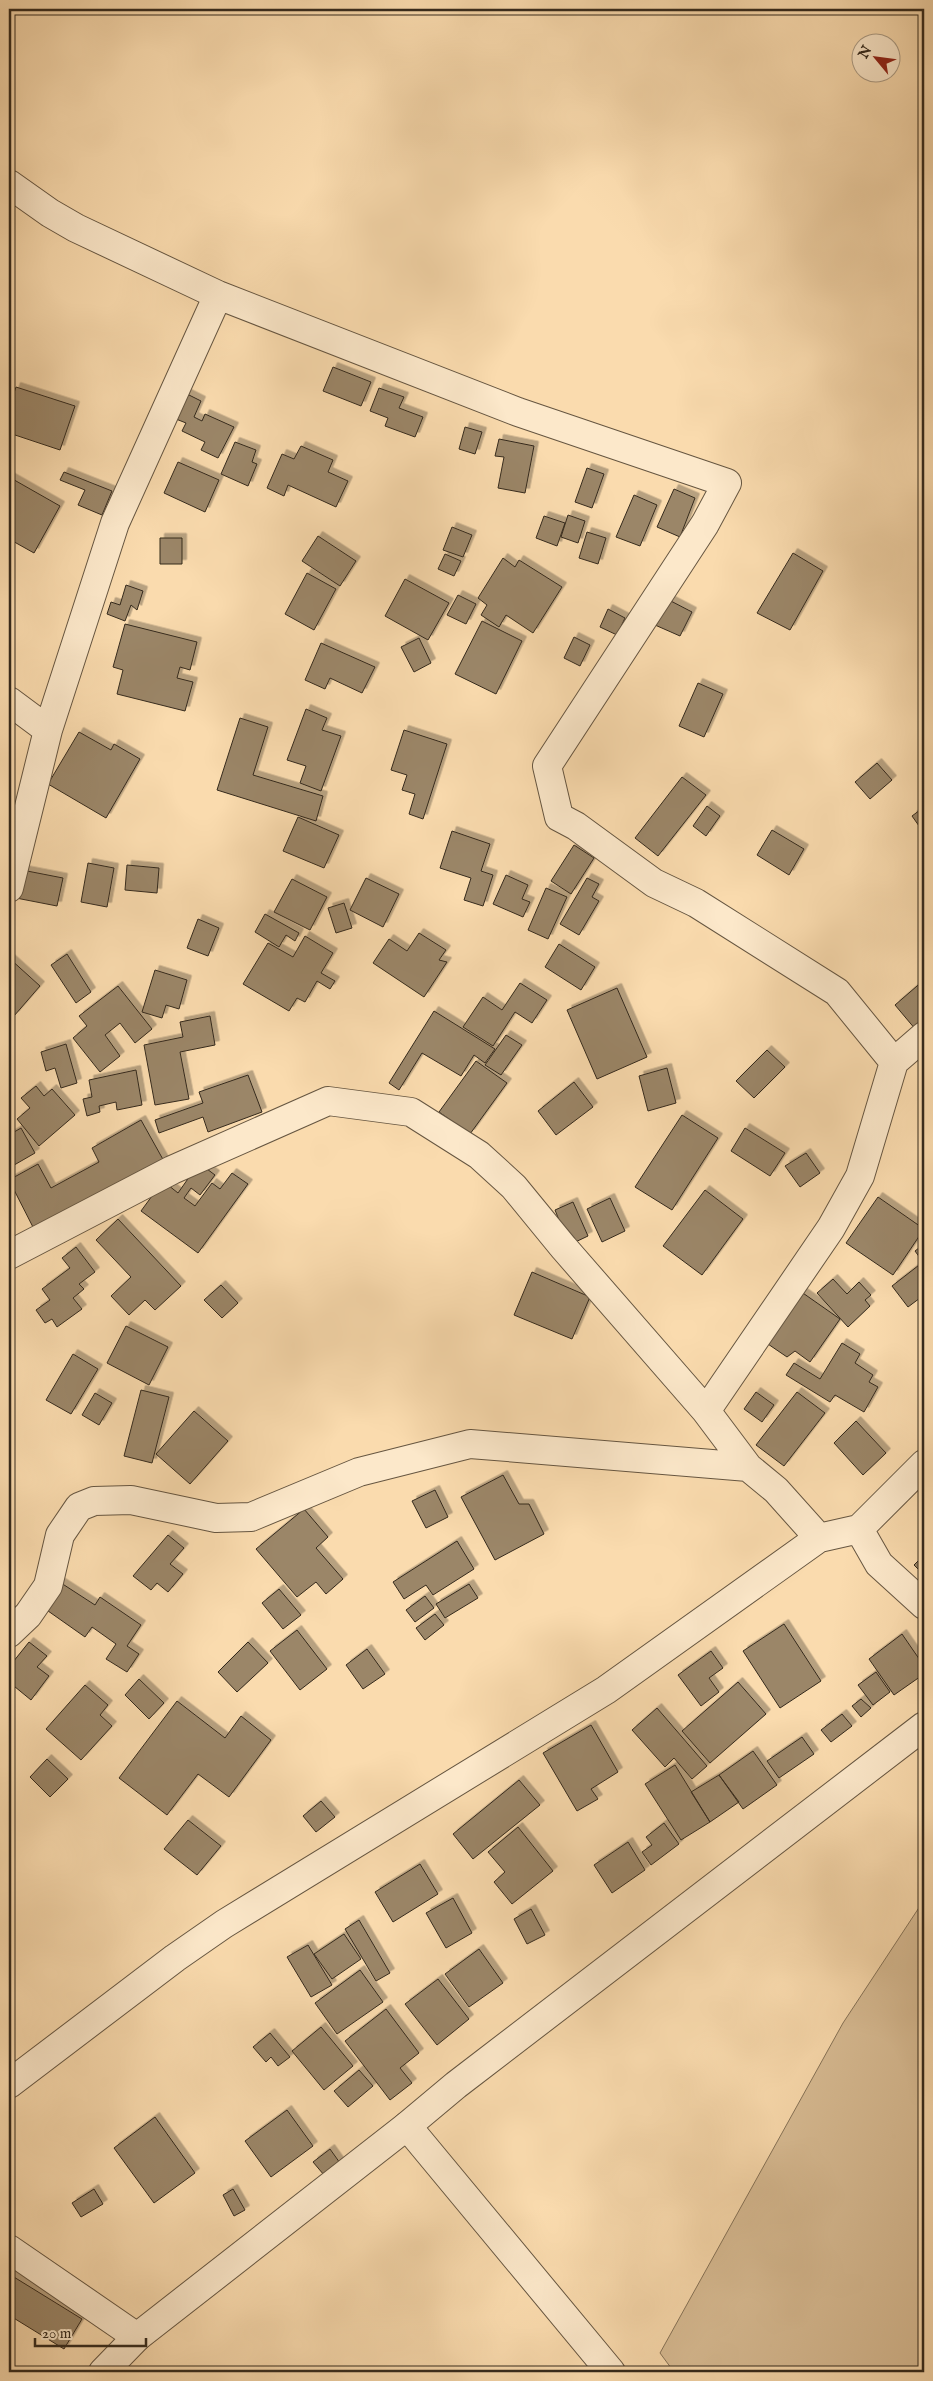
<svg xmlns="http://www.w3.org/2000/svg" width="933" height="2381" font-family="'IM FELL English',serif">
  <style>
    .green { fill: #d9bd95; stroke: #877459 }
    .building { fill: #9b8668; stroke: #352a1d; filter: url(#shadow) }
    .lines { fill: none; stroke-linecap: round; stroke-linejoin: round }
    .minor-casing { stroke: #665641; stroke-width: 30 }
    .tertiary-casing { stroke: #665641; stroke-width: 30 }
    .minor { stroke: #fce8ca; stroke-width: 28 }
    .tertiary { stroke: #fce8ca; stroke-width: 28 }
  </style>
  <defs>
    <filter id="shadow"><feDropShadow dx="4.5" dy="-4.5" stdDeviation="0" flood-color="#0004"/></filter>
  </defs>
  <rect width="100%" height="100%" fill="#fadbae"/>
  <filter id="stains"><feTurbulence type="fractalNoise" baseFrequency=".004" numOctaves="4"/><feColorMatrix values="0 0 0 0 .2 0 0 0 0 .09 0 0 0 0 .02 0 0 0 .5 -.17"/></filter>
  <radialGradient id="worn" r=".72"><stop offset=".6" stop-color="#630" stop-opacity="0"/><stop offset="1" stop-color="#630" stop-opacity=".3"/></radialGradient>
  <!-- green -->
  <path class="green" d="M924 1900V2372H674L660 2353 843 2023Z"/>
  <!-- building -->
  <path class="building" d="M333 367 371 382 361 406 323 391Z
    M16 387 75 406 60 450 9 433V408Z
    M379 388 404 397 399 408 423 417 415 437 385 426 388 418 370 411Z
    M183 392 201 401 194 417 202 421 205 414 234 427 218 458 201 450 205 442 182 431 186 423 171 417Z
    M465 427 482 432 475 454 459 449Z
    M499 439 534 446 525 493 498 488 504 457 495 456Z
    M235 442 256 450 252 462 257 464 248 486 221 474Z
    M301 446 333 460 328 472 348 481 336 507 288 485 284 496 267 488 282 454 294 459Z
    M178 462 219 480 205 512 164 493Z
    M587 468 604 474 592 508 575 502Z
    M64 472 112 491 102 515 78 505 85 490 60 480Z
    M9 477 60 506 34 553 9 539Z
    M674 489 695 498 680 537 657 527Z
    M634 495 657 505 640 546 616 537Z
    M568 515 585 521 578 543 561 537Z
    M544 516 565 523 557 546 536 538Z
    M452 527 472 535 463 557 443 550Z
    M587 532 606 538 598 564 579 558Z
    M318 536 356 561 340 586 302 561Z
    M160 538H182V564H160Z
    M793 553 823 571 790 630 757 613Z
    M445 554 461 561 454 576 438 569Z
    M503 558 515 567 519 560 562 587 533 633 506 615 499 627 481 615 487 605 478 598Z
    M307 573 336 589 314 630 285 614Z
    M405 579 449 603 428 640 385 616Z
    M126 585 143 591 137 610 131 605 125 621 107 614 111 602 120 605Z
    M458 595 476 604 466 624 447 615Z
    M667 599 692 612 680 636 655 625Z
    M608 609 625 618 617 635 600 627Z
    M482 621 522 641 496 694 455 674Z
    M125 624 197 642 190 670 180 667 177 678 193 682 185 711 117 694 123 670 113 667Z
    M574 637 590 645 580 666 564 658Z
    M419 638 431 663 414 672 401 647Z
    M321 643 375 667 362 693 330 678 325 689 305 680Z
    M698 683 723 694 704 737 679 726Z
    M306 709 327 718 322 730 341 736 321 791 300 783 306 766 287 760Z
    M240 718 268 727 253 775 323 796 316 821 217 790Z
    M404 730 447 744 423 819 409 814 415 794 402 790 407 775 391 770Z
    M79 732 111 750 114 744 140 759 106 818 48 784Z
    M877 763 892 780 870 799 855 782Z
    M682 777 706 795 658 856 635 838Z
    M707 806 720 816 706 836 693 826Z
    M924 807V833L912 816Z
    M298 817 339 835 324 868 283 851Z
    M772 830 804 849 789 875 757 855Z
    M452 831 490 844 481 871 493 875 483 906 464 900 471 878 440 868Z
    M574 845 594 858 571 894 551 881Z
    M88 863 114 868 107 907 81 902Z
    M127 865 159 868 157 893 125 890Z
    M22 870 63 878 57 906 16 898Z
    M506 875 528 885 522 899 530 902 523 917 493 904Z
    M366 878 399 894 383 927 350 910Z
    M587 878 599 884 592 897 599 901 579 935 560 924Z
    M292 879 327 897 310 930 274 912Z
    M546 888 567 897 548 939 528 930Z
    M344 903 352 928 336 933 328 908Z
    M265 914 299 933 295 941 286 935 279 947 255 932Z
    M198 919 219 928 208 956 187 948Z
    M419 933 446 950 439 960 447 962 424 997 373 963 389 939 407 951Z
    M305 936 333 953 321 973 335 981 330 989 317 981 305 1002 297 998 289 1011 243 984 268 943 293 957Z
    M559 944 595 967 581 990 545 967Z
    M67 954 91 992 76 1003 51 965Z
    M9 958 40 986 14 1016 9 1012Z
    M155 970 187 980 179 1009 166 1005 162 1018 142 1012Z
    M924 980V1022L916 1030 895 1005Z
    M520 983 547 1000 532 1023 515 1012 493 1046 463 1027 483 997 502 1010Z
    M118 986 152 1029 135 1043 120 1023 105 1035 120 1056 100 1072 73 1038 87 1026 79 1016Z
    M617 988 647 1057 597 1079 567 1010Z
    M434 1011 495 1049 485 1063 474 1055 461 1076 422 1053 399 1090 389 1083Z
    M210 1016 215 1045 180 1052 189 1099 155 1105 144 1045 183 1037 180 1022Z
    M506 1035 522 1045 501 1075 485 1065Z
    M66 1044 77 1083 61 1088 55 1068 46 1071 41 1052Z
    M767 1050 785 1067 754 1098 736 1081Z
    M476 1061 507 1083 470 1134 439 1112Z
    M667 1068 676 1103 648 1111 639 1076Z
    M136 1070 142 1105 117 1110 116 1102 99 1106 100 1112 87 1116 83 1099 92 1097 89 1080Z
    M248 1075 262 1112 208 1132 203 1117 159 1133 155 1120 203 1103 199 1092Z
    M574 1082 593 1107 556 1135 538 1111Z
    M36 1086 44 1096 52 1089 75 1115 39 1146 17 1119 30 1108 21 1098Z
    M682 1115 718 1138 672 1210 635 1187Z
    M141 1120 165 1163 37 1235 9 1180 38 1164 51 1188 99 1162 92 1148Z
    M21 1128 35 1153 9 1168V1135Z
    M745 1128 785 1153 770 1176 731 1151Z
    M806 1153 820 1173 800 1187 785 1166Z
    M199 1163 215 1175 200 1195 191 1188 184 1198 195 1206 212 1183 220 1189 232 1173 248 1184 198 1253 141 1211 163 1181 178 1193Z
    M705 1190 743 1219 702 1275 663 1246Z
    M878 1197 924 1229 893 1275 846 1243Z
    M610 1198 625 1231 602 1242 587 1209Z
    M573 1202 588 1236 569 1245 555 1210Z
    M118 1219 181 1286 155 1310 145 1300 129 1315 111 1296 131 1277 96 1240Z
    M924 1244V1295L908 1307 892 1286 923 1262 915 1251Z
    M76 1247 95 1272 79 1284 84 1289 73 1298 82 1309 57 1327 52 1319 45 1323 36 1310 50 1300 42 1289 70 1268 62 1258Z
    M532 1272 590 1297 572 1339 514 1315Z
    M833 1279 847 1294 859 1282 871 1295 865 1300 870 1306 848 1327 817 1293Z
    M221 1285 238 1303 222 1318 204 1300Z
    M800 1291 840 1319 810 1362 795 1351 787 1357 765 1342Z
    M126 1326 168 1347 149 1385 107 1363Z
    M842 1343 860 1354 855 1363 873 1375 869 1382 878 1387 864 1412 835 1395 830 1402 786 1375 794 1363 820 1379Z
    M73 1354 98 1369 71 1414 46 1400Z
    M141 1390 169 1397 152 1463 124 1456Z
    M756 1392 774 1405 762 1422 744 1409Z
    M797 1392 825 1413 784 1466 756 1445Z
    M95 1393 112 1403 99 1425 82 1415Z
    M194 1411 228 1441 190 1484 156 1454Z
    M856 1421 886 1453 863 1475 834 1443Z
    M503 1475 519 1504H529L544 1534 495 1560 461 1497Z
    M435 1490 448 1517 426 1528 412 1501Z
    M304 1509 328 1537 316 1548 343 1579 326 1594 316 1582 297 1597 256 1549Z
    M168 1535 184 1548 170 1564 183 1574 168 1592 157 1583 151 1590 133 1576Z
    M457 1541 474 1569 433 1595 426 1585 404 1599 393 1582Z
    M924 1555V1575L914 1565Z
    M58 1581 95 1605 100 1597 141 1625 127 1646 139 1654 127 1672 106 1659 116 1644 92 1627 85 1637 41 1606Z
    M469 1584 478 1598 445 1618 436 1604Z
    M279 1589 301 1615 283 1629 262 1603Z
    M425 1596 434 1608 415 1622 406 1610Z
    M435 1614 444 1625 425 1640 416 1628Z
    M784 1624 821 1681 780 1708 743 1651Z
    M297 1630 327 1669 300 1690 270 1651Z
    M902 1634 924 1666V1674L894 1695 869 1659Z
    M29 1642 47 1656 37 1667 49 1676 31 1700 9 1682V1667Z
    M248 1642 268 1663 237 1692 218 1672Z
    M367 1649 385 1674 363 1689 346 1665Z
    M711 1651 723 1668 709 1678 719 1692 701 1706 678 1675Z
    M876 1672 890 1692 873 1705 858 1685Z
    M139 1679 164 1703 149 1719 125 1695Z
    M738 1682 766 1714 710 1763 682 1731Z
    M85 1685 108 1705 100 1715 112 1726 81 1760 46 1729Z
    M861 1699 871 1708 861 1717 852 1706Z
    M177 1701 225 1738 241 1716 271 1740 229 1797 198 1774 167 1815 119 1778Z
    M657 1708 707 1766 692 1779 674 1758 665 1767 632 1730Z
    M842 1714 852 1726 831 1742 821 1730Z
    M591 1725 618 1772 591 1789 598 1799 577 1811 543 1753Z
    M802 1737 814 1754 779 1778 767 1761Z
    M753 1751 777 1785 743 1809 719 1775Z
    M47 1759 68 1779 50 1797 30 1777Z
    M675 1765 710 1822 681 1840 645 1784Z
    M719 1775 739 1802 710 1822 691 1792Z
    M519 1780 540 1805 473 1859 453 1834Z
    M321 1801 335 1817 316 1832 303 1816Z
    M188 1820 221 1846 197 1875 164 1849Z
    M664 1823 679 1844 651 1865 642 1852 652 1845 646 1837Z
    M518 1827 553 1871 512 1904 494 1882 505 1872 488 1852Z
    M628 1842 645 1870 612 1893 594 1865Z
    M420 1864 438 1894 393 1922 375 1892Z
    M453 1898 472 1933 446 1948 426 1913Z
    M531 1909 545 1935 527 1944 514 1919Z
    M359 1920 390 1973 376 1981 345 1929Z
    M344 1934 361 1959 332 1979 314 1954Z
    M308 1945 332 1985 311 1997 287 1957Z
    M479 1949 503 1983 469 2007 445 1974Z
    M360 1970 383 2002 337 2034 315 2003Z
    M438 1979 469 2019 437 2045 405 2004Z
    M386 2009 419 2053 400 2068 412 2083 390 2100 345 2041Z
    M321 2027 353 2066 324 2090 292 2051Z
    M270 2033 290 2057 278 2066 271 2057 266 2062 253 2047Z
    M359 2070 373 2086 348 2107 334 2091Z
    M287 2110 313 2146 271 2177 245 2141Z
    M155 2117 195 2173 154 2203 114 2148Z
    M330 2149 340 2163 324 2175 313 2162Z
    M94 2189 103 2204 81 2217 72 2203Z
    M233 2189 245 2210 234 2216 223 2195Z
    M9 2274 82 2319 64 2349 12 2317 9 2323Z"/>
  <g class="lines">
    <!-- minor casing -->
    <g class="minor-casing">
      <path id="minor" d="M9 184 50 213 76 228 218 295 518 412 727 483 705 524 547 766 559 817 576 826 654 883 696 903 837 992 894 1062
        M9 701 48 730
        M9 888 48 730 115 523 218 295
        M9 1255 172 1170 328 1101 411 1112 479 1155 514 1187 564 1248 706 1411 748 1467 776 1490 819 1538 859 1529 879 1564 924 1605
        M706 1411 831 1228 860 1176 894 1062 924 1036
        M859 1529 924 1464
        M9 1633 28 1615 48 1586 60 1535 79 1507 94 1501 131 1500 216 1518 251 1517 359 1472 470 1444 748 1467
        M9 2084 175 1958 224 1924 606 1690 819 1538
        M407 2126 611 2372
        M9 2249 137 2337"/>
    </g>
    <!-- tertiary casing -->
    <g class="tertiary-casing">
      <path id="tertiary" d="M103 2372 137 2337 407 2126 456 2085 924 1726"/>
    </g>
    <!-- minor -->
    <use href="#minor" class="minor"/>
    <!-- tertiary -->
    <use href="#tertiary" class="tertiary"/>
  </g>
  <!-- margin -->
  <rect width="933" height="2381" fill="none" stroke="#fadbae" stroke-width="30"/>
  <rect x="10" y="10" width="913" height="2361" fill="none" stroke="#352a1d" stroke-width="2.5"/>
  <rect x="15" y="15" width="903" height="2351" fill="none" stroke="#352a1d"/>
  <!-- north arrow -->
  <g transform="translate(876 58) rotate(299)"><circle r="24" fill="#fce8ca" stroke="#ac9c85"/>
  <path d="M0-4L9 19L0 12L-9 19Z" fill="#8f2418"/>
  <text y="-8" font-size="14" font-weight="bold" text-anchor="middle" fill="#352a1d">N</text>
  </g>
  <!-- scale -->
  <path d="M35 2338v8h111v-8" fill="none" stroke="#352a1d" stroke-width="2.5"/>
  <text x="42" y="2338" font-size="15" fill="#352a1d" stroke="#fce8ca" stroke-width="4" paint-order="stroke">20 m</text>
  <rect width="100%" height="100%" filter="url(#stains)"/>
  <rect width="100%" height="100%" fill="url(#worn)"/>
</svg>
